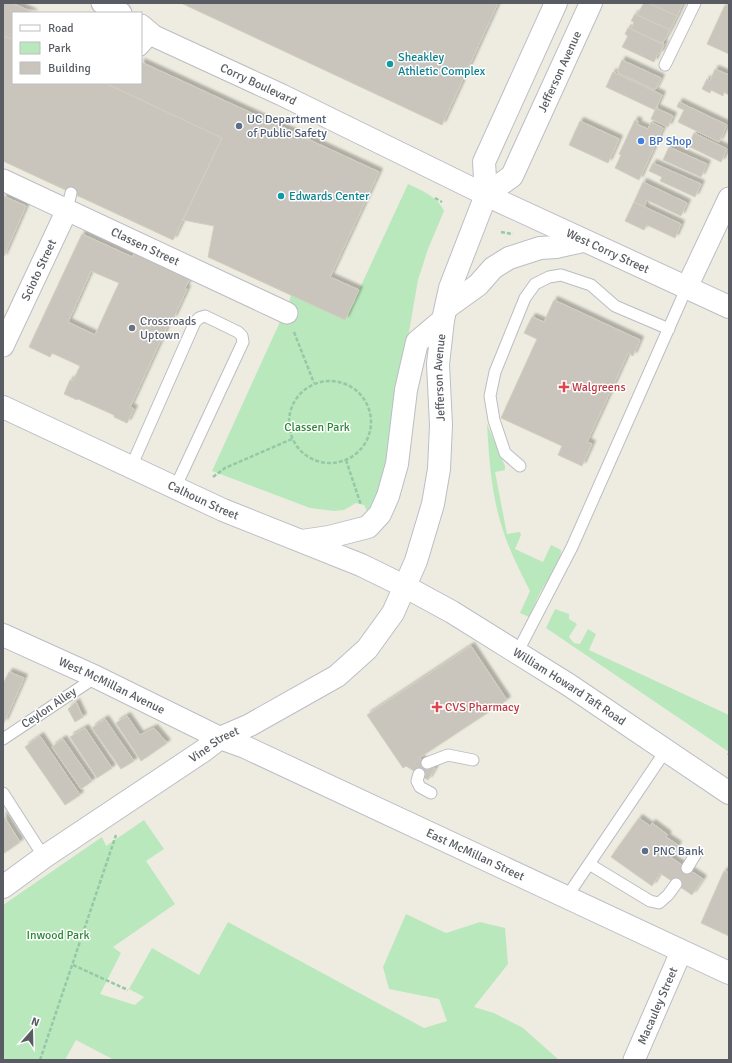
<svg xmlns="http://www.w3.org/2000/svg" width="732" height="1063" font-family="Signika,sans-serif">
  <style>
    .green { fill: #bae8bd }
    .building { fill: #c9c5bd; stroke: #d3cebe; fill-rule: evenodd; filter: url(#shadow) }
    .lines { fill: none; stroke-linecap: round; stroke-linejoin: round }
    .lane-casing { stroke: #bbbdc4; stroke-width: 13 }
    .street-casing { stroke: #bbbdc4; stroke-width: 23 }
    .secondary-casing { stroke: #bbbec6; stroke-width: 24 }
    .path { stroke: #93c9a6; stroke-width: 2.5; stroke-dasharray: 4 2; stroke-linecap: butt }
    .lane { stroke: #fff; stroke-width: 11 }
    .street { stroke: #fff; stroke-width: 21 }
    .secondary { stroke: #fff; stroke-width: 22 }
    .culture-dot { fill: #0f9aa8; stroke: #fff; stroke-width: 1.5 }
    .service-dot { fill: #5c6f8a; stroke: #fff; stroke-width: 1.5 }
    .shop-dot { fill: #3f7fe0; stroke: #fff; stroke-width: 1.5 }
    .worship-dot { fill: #6b7280; stroke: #fff; stroke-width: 1.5 }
    .health-dot { fill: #e0444e; stroke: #fff; stroke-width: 1.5 }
    .labels { text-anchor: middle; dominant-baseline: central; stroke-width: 3; stroke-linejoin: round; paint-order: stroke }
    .culture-label { font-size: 12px; fill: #0d838f; stroke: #fff; text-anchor: start }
    .street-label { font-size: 12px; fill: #595d63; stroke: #fff }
    .service-label { font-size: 12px; fill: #4e5e75; stroke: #fff; text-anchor: start }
    .shop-label { font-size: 12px; fill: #366cbe; stroke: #fff; text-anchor: start }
    .worship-label { font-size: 12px; fill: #5b616d; stroke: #fff; text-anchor: start }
    .health-label { font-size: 12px; fill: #be3a42; stroke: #fff; text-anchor: start }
    .park-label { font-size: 12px; fill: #2d8737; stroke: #fff }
  </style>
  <defs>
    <filter id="shadow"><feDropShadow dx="3.5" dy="-3.5" stdDeviation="1" flood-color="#0004"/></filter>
  </defs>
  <rect width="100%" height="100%" fill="#eeece0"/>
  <!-- green -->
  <path class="green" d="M408 184C421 190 438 197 444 211L428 249 418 280 409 332 390 458 379 495 368 513 364 505 356 503 344 510 334 511 310 508 212 471 284 313H287L291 294 359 290Z
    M487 424 505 466V470L495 472 507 534 520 532 521 535 515 549 543 562 551 545 561 550C561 567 549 577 541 591 536 600 533 609 529 617L520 613 530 591C519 569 508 548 501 524 491 491 489 457 487 424Z
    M555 609 569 614V619L577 624 569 637 574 643 580 644 588 629 596 634 589 650 729 715V752L546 628Z
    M144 820 164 849 146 861 175 904 113 947 121 953 100 994 135 1005 144 997 129 989 152 948 199 975 228 922 424 1028 447 1021 439 999 389 989 383 967 406 914 446 933 480 922 505 928 508 964 474 1007 494 1013 523 1028 559 1060H114L76 1040 65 1060H3V905L102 837 106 846Z"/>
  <!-- building -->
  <path class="building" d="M3 3H12L34 13H13V40L3 35Z
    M181 3H498L442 125Z
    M644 3H648L677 16 670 30 637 15Z
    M648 3H683L677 16Z
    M725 5 729 6V54L707 44Z
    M635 14 670 30 662 44 631 29 634 22 631 21Z
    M628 28 664 44 660 54 658 53 654 62 622 47 628 36 625 34Z
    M3 35 13 40V83H105L222 138 173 240 3 161Z
    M622 60 661 78 655 90 617 72Z
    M141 62 379 172 330 277 359 290 345 320 208 257 214 226 183 220 222 138 105 83H141Z
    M715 69 729 75V95L724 92 723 96 711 90 710 93 702 89 707 79 710 81Z
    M613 72 662 95 655 110 606 87Z
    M679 102 727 125 719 142 678 122 684 110 677 107Z
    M656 108 673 116 668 127 651 119Z
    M635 120 639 122 637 124 648 129 651 122 663 128 639 180 615 168 621 155 619 154Z
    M580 121 619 139 608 163 569 145Z
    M694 133 727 149 721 162 688 146Z
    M669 147 707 164 701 177 663 160Z
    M653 163 701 184 695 197 660 181 662 177 649 171Z
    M643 182 687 203 681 216 647 200 644 207 634 202Z
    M3 196 26 206 3 258Z
    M634 202 681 224 675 238 647 225 644 230 625 221Z
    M82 234 132 257 135 252 190 278 185 288 187 289 173 319 171 318 130 407 134 409 127 423 114 417V415L78 399 77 400 64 394 70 380 73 381 80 366 52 353 50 357 29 347ZM91 271 119 283 95 335 68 322Z
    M554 300 640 340 633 356 628 353 587 442 592 444 582 466 558 455 562 446 501 418 537 339 524 333 532 317 544 322Z
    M471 646 507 700 419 758 435 768 428 780 406 766 403 768 367 715Z
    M9 672 24 678 4 723 3 722V684Z
    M76 702 83 717 75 722 68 709Z
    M127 716 140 735 154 728 167 743 141 761 116 723Z
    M105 719 134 761 121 769 92 728Z
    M85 728 112 768 97 778 70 737Z
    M40 736 80 795 65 805 25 747Z
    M63 739 92 781 81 789 52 747Z
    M3 815 20 842 3 854Z
    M639 818 650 826 652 823 668 835 666 837 678 845 670 857 703 879 692 895 660 873 652 886 611 857Z
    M724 871 729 873V936L701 923Z"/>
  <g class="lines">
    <!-- lane casing -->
    <g class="lane-casing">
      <path id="lane" d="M141 50 154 36
        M665 65 695 3
        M67 210 71 193
        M520 466 505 453 494 420 490 396 495 372 525 298 535 284 549 277 561 275 591 285 615 306 669 329
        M131 467 195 322 199 318 205 316 238 332 242 336 243 342 175 488
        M517 653 572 547 687 287
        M3 739 96 677
        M427 763 448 755 473 760
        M419 774 417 781 420 787 431 793
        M3 793 44 857
        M589 864 650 901 659 903 668 895 676 884
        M687 868 695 855
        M566 898 666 750"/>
    </g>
    <!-- street casing -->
    <g class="street-casing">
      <g id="street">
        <path d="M102 3 121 13"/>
        <path id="s1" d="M141 25 154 36 282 95 486 195"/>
        <path id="s2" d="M3 180 287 313"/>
        <path d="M687 287 729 198"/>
        <path id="s3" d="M3 346 67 210"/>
        <path id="s4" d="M634 1060 681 952"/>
      </g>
    </g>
    <!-- secondary casing -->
    <g class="secondary-casing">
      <g id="secondary">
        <path id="s5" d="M486 195 729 307"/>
        <path id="s6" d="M486 195 512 176 591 3"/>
        <path d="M446 308 478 285 493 268 509 258 540 248 556 247 583 241"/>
        <path id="s7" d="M3 407 223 510 361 565 406 587 452 612 569 685 729 793"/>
        <path d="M302 541 329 537 368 527 380 514 388 496 397 464 406 390 417 342 443 320"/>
        <path id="s8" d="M3 635 96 677 220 738 245 747 729 973"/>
        <path id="s9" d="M3 887 44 857 203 751 220 738 250 725 337 676 367 649 393 613 416 561 433 504 439 469 441 425 438 364 443 320 450 288 486 195 484 162 556 3"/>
      </g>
    </g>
    <!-- path -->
    <path class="path" d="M435 198 442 202
      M501 232 513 234
      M294 332 314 383
      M289 422a41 41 0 1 1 82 0a41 41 0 1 1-82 0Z
      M346 460 361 505
      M213 477 225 468 292 439
      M728 755 729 754
      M73 965 128 990
      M40 1060 116 835"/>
    <!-- lane -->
    <use href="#lane" class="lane"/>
    <!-- street -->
    <use href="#street" class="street"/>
    <!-- secondary -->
    <use href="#secondary" class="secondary"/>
  </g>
  <!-- markers -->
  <g class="culture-dot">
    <circle cx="390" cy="64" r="4"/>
    <circle cx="281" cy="196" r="4"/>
  </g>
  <g class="service-dot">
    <circle cx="239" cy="126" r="4"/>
    <circle cx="645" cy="851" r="4"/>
  </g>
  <circle class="shop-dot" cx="641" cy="141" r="4"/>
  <circle class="worship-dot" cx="132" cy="328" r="4"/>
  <g class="health-dot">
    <path d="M562 381h4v4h4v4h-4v4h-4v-4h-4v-4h4z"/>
    <path d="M435 701h4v4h4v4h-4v4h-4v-4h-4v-4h4z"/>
  </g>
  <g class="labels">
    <!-- culture labels -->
    <g class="culture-label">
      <text x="398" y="57">Sheakley<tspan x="398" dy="14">Athletic Complex</tspan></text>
      <text x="289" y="196">Edwards Center</text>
    </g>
    <!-- street labels -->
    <g class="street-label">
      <text stroke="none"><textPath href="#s6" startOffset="147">Jefferson Avenue</textPath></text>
      <text stroke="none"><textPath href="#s1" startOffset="132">Corry Boulevard</textPath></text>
      <text stroke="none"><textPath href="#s2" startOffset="157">Classen Street</textPath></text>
      <text stroke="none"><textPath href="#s5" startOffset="134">West Corry Street</textPath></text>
      <text stroke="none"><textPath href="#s3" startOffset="84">Scioto Street</textPath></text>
      <text stroke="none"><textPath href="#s9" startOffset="724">Jefferson Avenue</textPath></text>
      <text stroke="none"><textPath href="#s7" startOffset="221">Calhoun Street</textPath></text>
      <text stroke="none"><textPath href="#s8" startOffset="120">West McMillan Avenue</textPath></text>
      <text stroke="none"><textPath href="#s7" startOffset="633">William Howard Taft Road</textPath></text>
      <text transform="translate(49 708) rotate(-34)">Ceylon Alley</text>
      <text stroke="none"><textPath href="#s9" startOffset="255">Vine Street</textPath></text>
      <text stroke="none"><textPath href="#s8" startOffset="521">East McMillan Street</textPath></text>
      <text stroke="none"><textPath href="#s4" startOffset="59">Macauley Street</textPath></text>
    </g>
    <!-- service labels -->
    <g class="service-label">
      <text x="247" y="119">UC Department<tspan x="247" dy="14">of Public Safety</tspan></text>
      <text x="653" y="851">PNC Bank</text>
    </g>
    <!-- shop labels -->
    <g class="shop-label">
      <text x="649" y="141">BP Shop</text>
    </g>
    <!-- worship labels -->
    <g class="worship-label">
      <text x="140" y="321">Crossroads<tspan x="140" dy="14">Uptown</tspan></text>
    </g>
    <!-- health labels -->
    <g class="health-label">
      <text x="572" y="387">Walgreens</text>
      <text x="445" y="707">CVS Pharmacy</text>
    </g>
    <!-- park labels -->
    <g class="park-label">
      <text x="317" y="427">Classen Park</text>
      <text x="58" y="935">Inwood Park</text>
    </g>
  </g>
  <!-- border -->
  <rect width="732" height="1063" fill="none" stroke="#595d63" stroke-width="8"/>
  <!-- legend -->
  <rect x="12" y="12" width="130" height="72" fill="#ffffff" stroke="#bdbec1"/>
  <rect x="20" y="25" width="20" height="6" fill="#ffffff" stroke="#bdbec1"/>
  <text x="48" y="32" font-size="12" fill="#595d63">Road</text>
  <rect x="20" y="42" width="20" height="12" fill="#bae8bd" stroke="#bdbec1"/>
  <text x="48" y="52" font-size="12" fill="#595d63">Park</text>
  <rect x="20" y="62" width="20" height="12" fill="#c9c5bd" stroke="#bdbec1"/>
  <text x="48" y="72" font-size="12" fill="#595d63">Building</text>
  <!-- north arrow -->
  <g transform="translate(32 1031) rotate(20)" stroke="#ffffff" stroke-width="3" paint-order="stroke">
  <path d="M0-3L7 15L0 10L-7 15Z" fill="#595d63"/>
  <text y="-6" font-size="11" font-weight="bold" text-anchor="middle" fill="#595d63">N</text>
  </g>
</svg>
